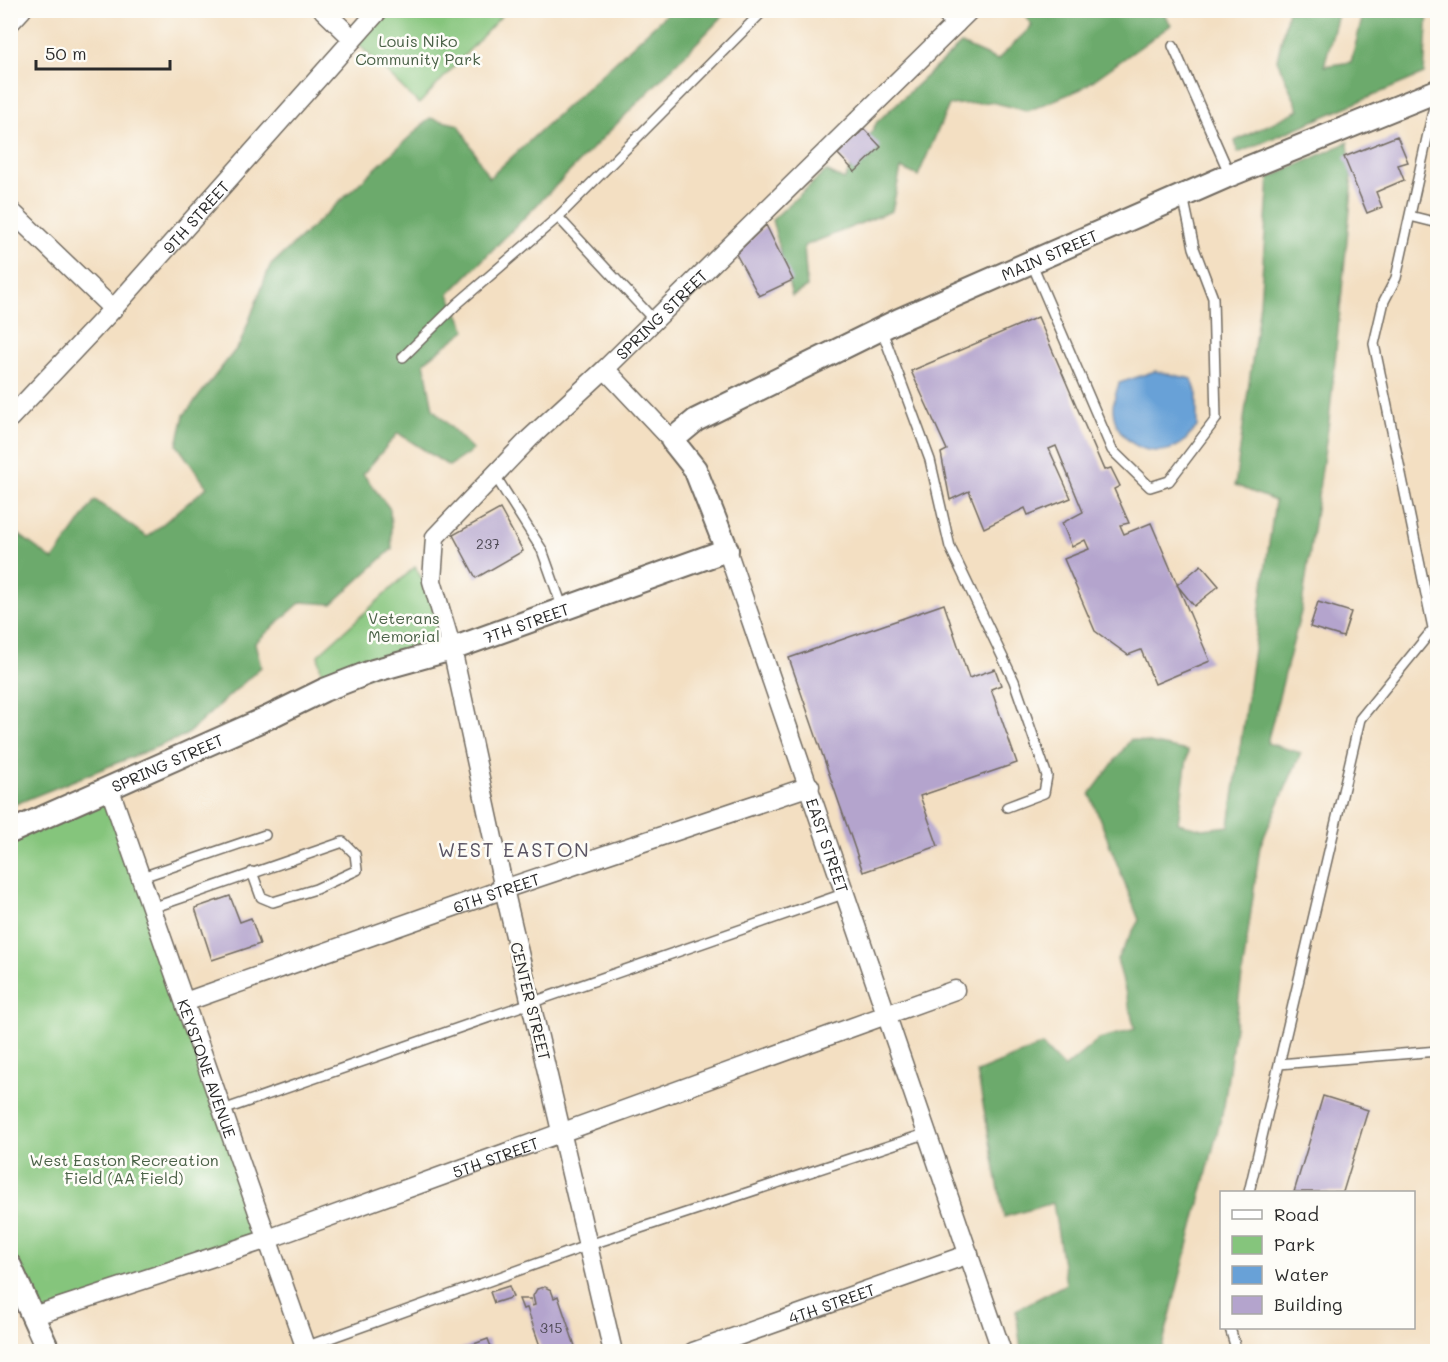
<svg xmlns="http://www.w3.org/2000/svg" width="1448" height="1362" font-family="Mali,sans-serif">
  <style>
    .green { fill: #85c57c; stroke: #587854; stroke-width: 1.5 }
    .forest { fill: #6caa6c; stroke: #4c6a4c; stroke-width: 1.5 }
    .water { fill: #68a1d7; stroke: #4a6681; stroke-width: 1.5 }
    .building { fill: #b4a4cd }
    .lines { fill: none; stroke-linecap: round; stroke-linejoin: round }
    .service-casing { stroke: #716a60; stroke-width: 12 }
    .minor-casing { stroke: #716a60; stroke-width: 21 }
    .tertiary-casing { stroke: #716a60; stroke-width: 26 }
    .service { stroke: #fff; stroke-width: 9 }
    .minor { stroke: #fff; stroke-width: 18 }
    .tertiary { stroke: #fff; stroke-width: 22 }
    .labels { text-anchor: middle; dominant-baseline: central; stroke-width: 5; stroke-linejoin: round; paint-order: stroke }
    .number-label { font-size: 14px; fill: #4d4954 }
    .park-label { font-size: 16px; fill: #4a6147; stroke: #fdfcf7 }
    .street-label { font-size: 16px; fill: #2b2b2b; stroke: #fdfcf7 }
    .quarter-label { font-size: 20px; letter-spacing: 1.5px; fill: #5b5564; stroke: #fdfcf7 }
  </style>
  <rect width="100%" height="100%" fill="#fdfcf7"/>
  <filter id="ink" filterUnits="userSpaceOnUse"><feTurbulence type="fractalNoise" baseFrequency=".0167" numOctaves="2"/><feDisplacementMap in="SourceGraphic" scale="12" xChannelSelector="R" yChannelSelector="G"/><feConvolveMatrix kernelMatrix="1 2 1 2 8 2 1 2 1" color-interpolation-filters="sRGB"/></filter>
  <filter id="wash" filterUnits="userSpaceOnUse"><feTurbulence type="fractalNoise" baseFrequency=".008" numOctaves="4" result="noise"/><feDisplacementMap in="SourceGraphic" scale="24" xChannelSelector="R" yChannelSelector="G"/><feGaussianBlur stdDeviation="1.35" result="paint"/><feColorMatrix in="noise" values="0 0 0 0 0 0 0 0 0 0 0 0 0 0 0 0 0 1.4 0 .05"/><feComposite in="paint" operator="in"/></filter>
  <g filter="url(#wash)">
    <rect width="100%" height="100%" fill="#f3dfc2"/>
    <!-- green -->
    <path class="green" d="M379 11H506L419 104 353 39Z
      M415 567 439 607 452 649 324 690 318 655Z
      M109 787 268 1239 33 1316 11 1274V836Z"/>
    <!-- forest -->
    <path class="forest" d="M670 11H728L449 294 466 330 424 362 433 409 473 450 449 466 398 433 363 474 390 509 392 549 332 604 301 602 255 643 261 667 186 735 11 806 10 528 53 560 95 500 147 537 207 487 177 445 184 415 240 344 270 266 430 118 459 125 489 178Z
      M1023 11H1162L1171 25 1081 89 1028 111 991 102 949 105 918 176 901 168 892 211 804 246 807 287 792 296 772 220 826 171 844 180 877 122 961 44 997 60 1032 26Z
      M1288 11H1339L1324 66 1351 62 1364 11H1428L1424 74 1238 153 1235 141 1299 110 1277 60Z
      M1348 142 1352 189 1329 421 1301 612 1267 743 1301 753 1260 846 1224 1106 1161 1351H1021L1016 1310 1066 1284 1053 1203 1004 1217 977 1072 1042 1045 1064 1068 1099 1039 1135 1029 1117 959 1139 920 1090 794 1131 739 1188 751 1178 823 1203 829 1229 826 1275 501 1235 485 1260 303 1269 178Z"/>
    <!-- water -->
    <path class="water" d="M1155 371 1192 379 1197 394V427C1192 432 1187 440 1181 444 1153 463 1115 442 1113 410 1112 401 1117 391 1119 383Z"/>
    <g id="blocks">
      <!-- building -->
      <path class="building" d="M864 129 881 147 855 172 838 154Z
        M1397 136 1408 162 1398 165 1404 180 1376 192 1382 207 1367 213 1344 157Z
        M766 225 793 280 759 296 736 254Z
        M1038 317 1104 470 1111 468 1120 486 1114 489 1129 523 1120 525 1124 534 1151 523 1210 661 1155 684 1141 650 1128 655 1095 631 1064 559 1089 549 1085 540 1072 547 1062 523 1083 512 1056 446 1049 449 1071 498 1028 515 1025 508 984 528 969 491 950 500 941 453 947 450 911 371Z
        M500 509 523 551 476 578 453 535Z
        M1201 565 1219 586 1194 606 1177 585Z
        M1318 602 1351 612 1343 637 1310 627Z
        M944 604 969 678 995 669 1001 685 991 689 1017 763 920 796 938 846 863 872 789 658Z
        M230 896 240 922 251 918 260 944 212 960 195 908Z
        M1323 1096 1368 1110 1343 1192H1294Z
        M509 1286 513 1297 494 1303 490 1292Z
        M545 1287 551 1290 554 1298 558 1296 575 1346 565 1349 566 1352H542L527 1308 523 1309 519 1299H531L532 1306 535 1305 533 1296 537 1289Z
        M488 1339 493 1352H454V1351Z"/>
    </g>
  </g>
  <g filter="url(#ink)">
    <use href="#blocks" fill-opacity="0" stroke="#716a60" stroke-width="1.5"/>
    <g class="lines">
      <!-- service casing -->
      <g class="service-casing">
        <path id="service" d="M1173 46 1230 175
          M1410 216 1438 223
          M558 217 653 319
          M1032 264 1112 450 1150 487 1169 481 1216 419 1213 298 1194 248 1183 196
          M881 328 930 460 950 547 1014 681 1047 776 1044 793 1007 807
          M403 357 457 304 558 217 764 10
          M494 474 542 550 563 609
          M1436 630 1433 628 1374 344 1384 301 1396 278 1437 93
          M142 877 265 835
          M152 908 343 842 355 854 357 870 316 889 273 902 261 897 252 872
          M1279 1064 1438 1051
          M223 1110 846 893
          M1249 1192 1360 719 1438 623
          M1230 1328 1237 1352
          M305 1347 589 1245 928 1133"/>
      </g>
      <!-- minor casing -->
      <g class="minor-casing">
        <g id="minor">
          <path d="M323 10 353 39"/>
          <path d="M943 10 956 24"/>
          <path d="M10 23 22 10"/>
          <path d="M10 210 113 309"/>
          <path d="M605 369 672 440"/>
          <path id="s1" d="M10 418 113 309 379 10"/>
          <path id="s2" d="M727 550 1002 1352"/>
          <path id="s3" d="M109 787 307 1352"/>
          <path id="s4" d="M185 1002 504 889 810 786"/>
          <path id="s5" d="M33 1316 268 1239 955 990"/>
          <path id="s6" d="M613 1352 504 889 452 649 432 581 435 537 529 439 605 369 970 10"/>
          <path id="s7" d="M693 1352 969 1254"/>
        </g>
      </g>
      <!-- tertiary casing -->
      <g class="tertiary-casing">
        <g id="tertiary">
          <path id="s8" d="M10 832 269 717 324 690 373 671 452 649 727 550 695 469 672 440 696 420 899 320 1230 175 1437 91"/>
          <path d="M10 1266 49 1352"/>
        </g>
      </g>
      <!-- service -->
      <use href="#service" class="service"/>
      <!-- minor -->
      <use href="#minor" class="minor"/>
      <!-- tertiary -->
      <use href="#tertiary" class="tertiary"/>
    </g>
  </g>
  <g class="labels">
    <!-- number labels -->
    <g class="number-label">
      <text x="488" y="543">237</text>
      <text x="551" y="1327">315</text>
    </g>
    <!-- park labels -->
    <g class="park-label">
      <text x="418" y="40">Louis Niko<tspan x="418" dy="18">Community Park</tspan></text>
      <text x="404" y="617">Veterans<tspan x="404" dy="18">Memorial</tspan></text>
      <text x="124" y="1159">West Easton Recreation<tspan x="124" dy="18">Field (AA Field)</tspan></text>
    </g>
    <!-- street labels -->
    <g class="street-label">
      <text stroke="none"><textPath href="#s1" startOffset="274">9TH STREET</textPath></text>
      <text stroke="none"><textPath href="#s8" startOffset="1317">MAIN STREET</textPath></text>
      <text stroke="none"><textPath href="#s6" startOffset="1154">SPRING STREET</textPath></text>
      <text stroke="none"><textPath href="#s8" startOffset="558">7TH STREET</textPath></text>
      <text stroke="none"><textPath href="#s8" startOffset="172">SPRING STREET</textPath></text>
      <text stroke="none"><textPath href="#s2" startOffset="312">EAST STREET</textPath></text>
      <text stroke="none"><textPath href="#s4" startOffset="330">6TH STREET</textPath></text>
      <text transform="translate(531 1001) rotate(76)">CENTER STREET</text>
      <text stroke="none"><textPath href="#s3" startOffset="298">KEYSTONE AVENUE</textPath></text>
      <text stroke="none"><textPath href="#s5" startOffset="489">5TH STREET</textPath></text>
      <text stroke="none"><textPath href="#s7" startOffset="147">4TH STREET</textPath></text>
    </g>
    <!-- quarter labels -->
    <g class="quarter-label">
      <text x="514" y="849">WEST EASTON</text>
    </g>
  </g>
  <!-- margin -->
  <rect width="1448" height="1362" fill="none" stroke="#fdfcf7" stroke-width="36"/>
  <!-- legend -->
  <rect x="1220" y="1191" width="195" height="138" fill="#fdfcf7" stroke="#a9a8a5" stroke-width="1.5"/>
  <rect x="1232" y="1210" width="30" height="9" fill="#ffffff" stroke="#a9a8a5" stroke-width="1.5"/>
  <text x="1274" y="1221" font-size="18" fill="#2b2b2b">Road</text>
  <rect x="1232" y="1236" width="30" height="18" fill="#85c57c" stroke="#a9a8a5" stroke-width="1.5"/>
  <text x="1274" y="1251" font-size="18" fill="#2b2b2b">Park</text>
  <rect x="1232" y="1266" width="30" height="18" fill="#68a1d7" stroke="#a9a8a5" stroke-width="1.5"/>
  <text x="1274" y="1281" font-size="18" fill="#2b2b2b">Water</text>
  <rect x="1232" y="1296" width="30" height="18" fill="#b4a4cd" stroke="#a9a8a5" stroke-width="1.5"/>
  <text x="1274" y="1311" font-size="18" fill="#2b2b2b">Building</text>
  <!-- scale -->
  <path d="M36 60v9h134v-9" fill="none" stroke="#2b2b2b" stroke-width="3"/>
  <text x="45" y="60" font-size="18" fill="#2b2b2b" stroke="#fdfcf7" stroke-width="4.5" paint-order="stroke">50 m</text>
</svg>
